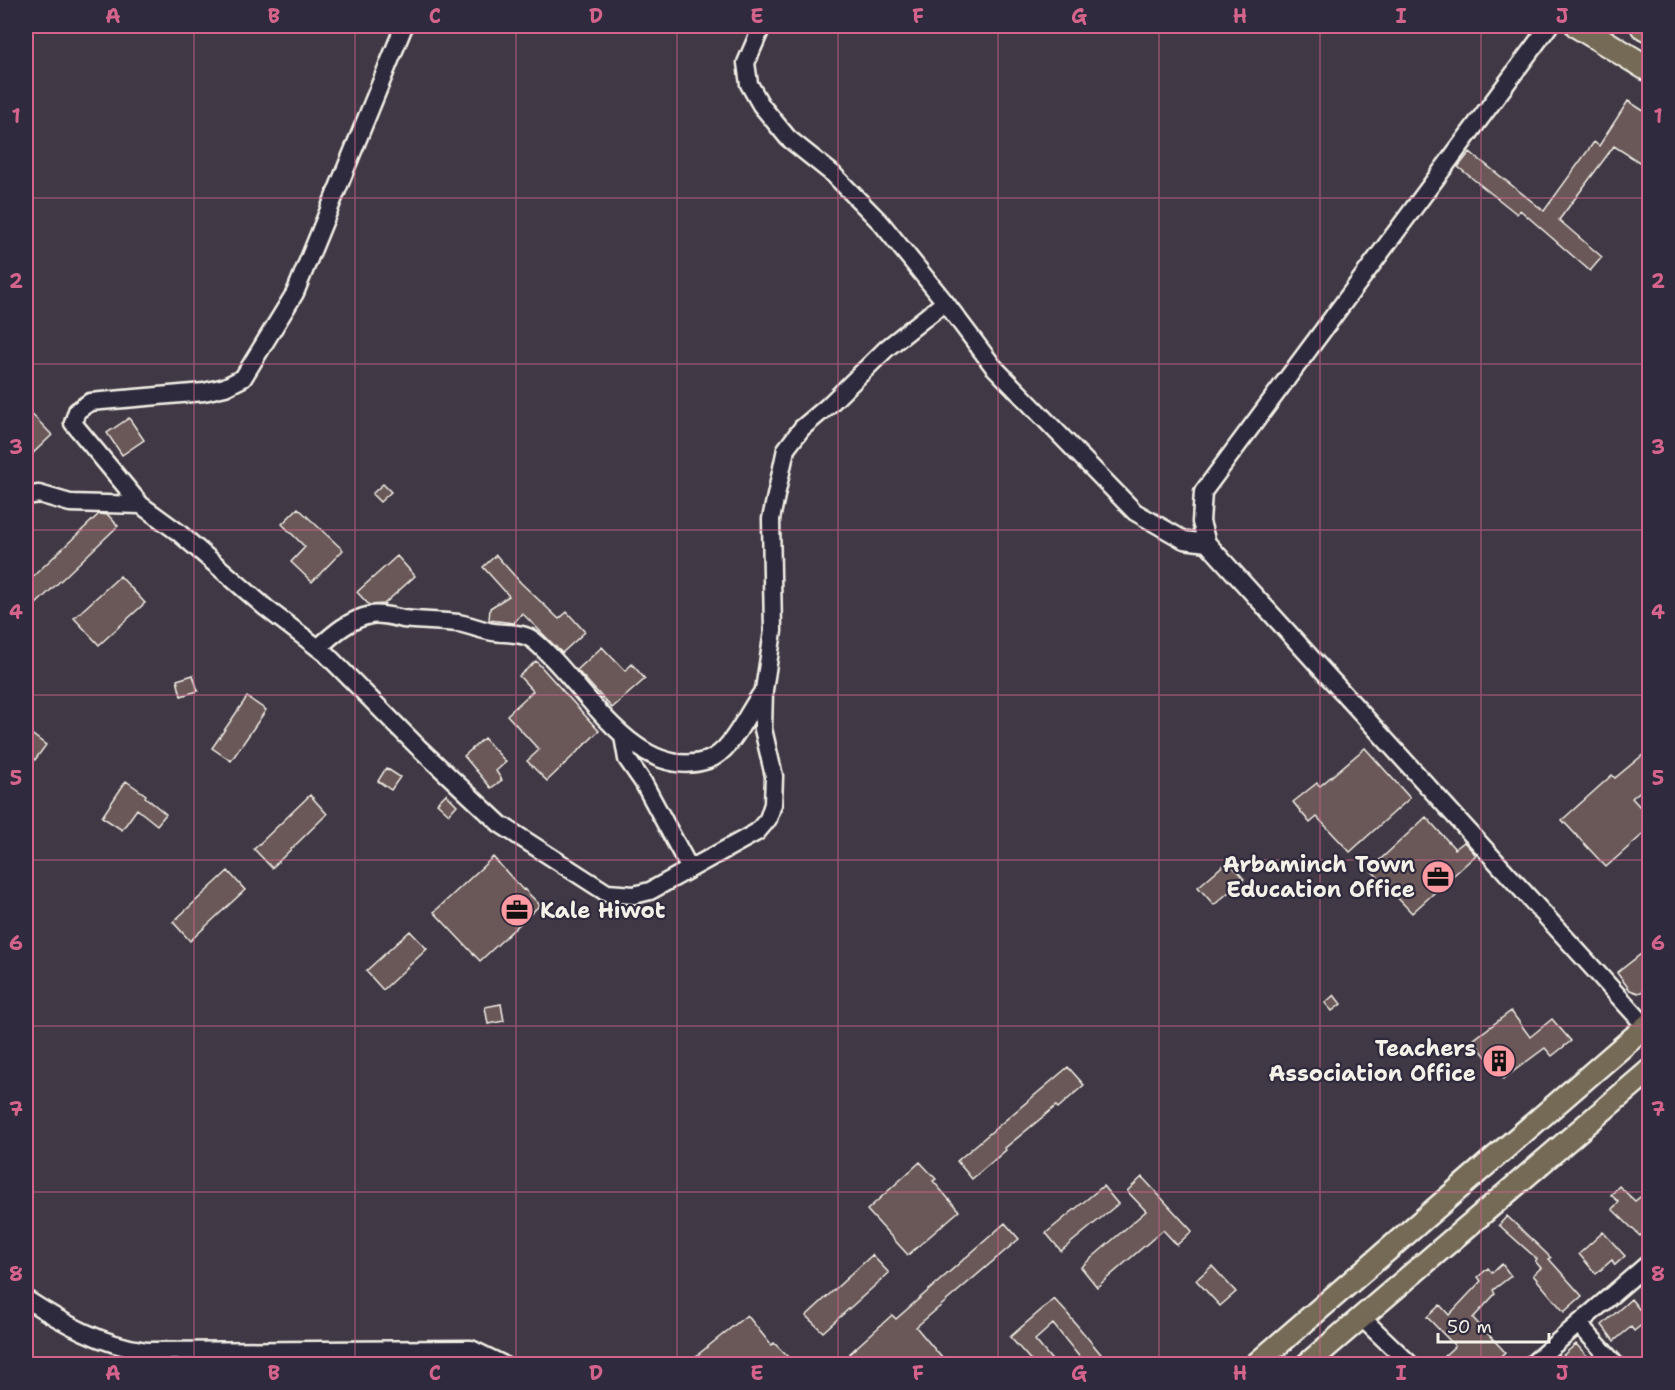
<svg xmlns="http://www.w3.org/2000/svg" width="1675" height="1390" font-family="'Shantell Sans',sans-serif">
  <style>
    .building { fill: #6b5959; stroke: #f4f1e8; stroke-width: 1.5 }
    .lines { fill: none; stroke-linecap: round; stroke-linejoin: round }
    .minor-casing { stroke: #f4f1e8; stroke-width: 21 }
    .major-casing { stroke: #f4f1e8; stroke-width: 26 }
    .highway-casing { stroke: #f4f1e8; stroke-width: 28 }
    .minor { stroke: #2f2a3d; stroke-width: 16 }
    .major { stroke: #756a55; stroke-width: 21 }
    .highway { stroke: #756a55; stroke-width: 24 }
    .grid { fill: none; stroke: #d4648c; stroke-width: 1.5; stroke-opacity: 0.55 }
    .labels { text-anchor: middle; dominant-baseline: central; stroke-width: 4.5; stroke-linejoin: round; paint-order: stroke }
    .poi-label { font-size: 22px; font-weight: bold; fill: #f4f1e8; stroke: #2f2a3d; text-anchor: end }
    .neatline { fill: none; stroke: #d4648c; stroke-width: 2 }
    .grid-label { font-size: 20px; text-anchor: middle; font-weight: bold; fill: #d4648c }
  </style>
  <rect width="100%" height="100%" fill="#413845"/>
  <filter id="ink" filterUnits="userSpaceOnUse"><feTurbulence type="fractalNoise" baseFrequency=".0167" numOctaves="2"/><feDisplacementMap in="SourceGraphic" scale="12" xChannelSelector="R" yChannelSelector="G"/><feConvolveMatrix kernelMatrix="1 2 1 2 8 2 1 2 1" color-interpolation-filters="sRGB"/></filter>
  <g filter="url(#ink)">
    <!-- building -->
    <path class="building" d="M1628 101 1650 115V169L1614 146 1559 220 1602 257 1590 271 1520 210 1517 214 1458 167 1470 152 1544 211 1594 142 1599 146Z
      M26 408 52 435 26 460Z
      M129 418 144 440 122 455 107 433Z
      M383 484 391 492 380 502 372 494Z
      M298 508 343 550 312 582 291 562 305 547 282 524Z
      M99 514 108 515 118 526 34 606 26 597V583Z
      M496 555 521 583 559 619 567 612 585 632 562 653 522 613 514 623 489 620 490 608 509 596 483 567Z
      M397 556 415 576 384 604 369 605 357 592Z
      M120 576 145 603 99 645 74 618Z
      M602 647 625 671 632 664 645 679 612 708 577 670Z
      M536 661 599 731 547 781 527 761 539 750 507 715 533 691 519 676Z
      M193 675 198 691 181 696 177 680Z
      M247 697 266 710 231 761 212 748Z
      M26 730 46 745 26 772Z
      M484 738 506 762 496 771 502 780 491 788 464 756Z
      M1365 748 1410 798 1350 852 1317 817 1310 823 1293 802 1317 783 1320 786Z
      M1650 749V783L1632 798 1650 818V828L1606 867 1562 820 1612 775 1615 778Z
      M386 768 400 777 391 790 378 781Z
      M126 781 146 795 145 797 166 814 157 825 137 809 122 830 102 817Z
      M446 794 457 805 449 814 437 803Z
      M310 795 327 814 272 868 254 849Z
      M1426 817 1455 849 1464 842 1476 855 1412 913 1370 869Z
      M493 857 523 890 524 889 540 905 480 961 434 912Z
      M1228 861 1244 879 1214 905 1198 887Z
      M228 871 245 890 190 941 173 922Z
      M410 931 427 949 383 990 366 971Z
      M1650 951V983L1647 990 1638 993 1630 990 1617 973 1641 954 1643 956Z
      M1334 995 1341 1004 1332 1011 1325 1003Z
      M501 1004 504 1021 488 1024 485 1007Z
      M1511 1011 1530 1037 1552 1019 1571 1041 1552 1056 1545 1048 1503 1079 1473 1040Z
      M1068 1067 1084 1085 1058 1108 1056 1106 1005 1148 1006 1150 972 1179 957 1161Z
      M920 1162 936 1179 933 1181 959 1211 908 1255 867 1210Z
      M1142 1177 1192 1231 1177 1245 1163 1230 1097 1287 1081 1267 1146 1211 1127 1191Z
      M1103 1186 1118 1204 1061 1251 1046 1233Z
      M1619 1186 1635 1201 1650 1189V1226L1640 1236 1612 1209 1619 1202 1611 1195Z
      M1507 1216 1545 1252 1551 1258 1549 1259 1582 1296 1564 1312 1533 1275 1541 1268 1535 1261 1537 1259 1499 1225Z
      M1005 1223 1019 1239 916 1327 948 1365H837L892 1315 896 1319Z
      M1603 1232 1625 1256 1615 1265 1612 1260 1596 1274 1579 1254Z
      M872 1255 889 1273 823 1332 806 1316Z
      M1502 1264 1511 1276 1493 1290 1495 1294 1473 1318 1505 1352 1492 1365H1485L1476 1355 1465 1365H1451L1444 1356 1455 1346 1427 1317 1440 1305 1449 1315 1481 1281 1478 1277 1488 1268 1492 1273Z
      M1212 1266 1236 1292 1220 1306 1196 1280Z
      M1054 1299 1066 1312 1110 1365H1086L1053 1324 1035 1340 1056 1365H1035L1010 1337Z
      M1631 1299 1648 1320 1634 1331 1631 1327 1614 1341 1602 1325Z
      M747 1315 771 1345 774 1343 790 1359 784 1365H685Z
      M1576 1344 1590 1359 1584 1365H1566L1560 1358Z"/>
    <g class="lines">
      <!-- minor casing -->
      <g class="minor-casing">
        <path id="minor" d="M762 26 746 63 749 84 761 105 788 138 833 174 882 224 945 302 993 366 1135 512 1184 540 1207 543
          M1549 26 1203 492 1201 522 1207 543 1650 1031
          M26 496 39 494 70 503 141 505 178 532 266 608 326 654 418 747 500 824 607 893 634 895 650 891 757 832 768 819 773 804 774 776 763 729 764 690 773 631 771 519 786 449 802 428 828 406 887 348 945 302
          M141 505 73 423 77 411 90 402 204 392 225 387 243 378 295 293 404 26
          M318 648C333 634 350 619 371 615 380 613 394 617 403 619 421 621 439 621 458 623 470 625 481 630 493 632 505 634 523 632 533 640 580 676 633 785 708 760 733 751 748 710 764 690
          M623 736 627 759 643 782 690 869
          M26 1299C63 1323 102 1345 146 1351L471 1349 502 1364
          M1362 1318 1410 1364
          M1579 1324 1615 1364
          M1532 1364 1650 1262"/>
      </g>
      <!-- major casing -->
      <g class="major-casing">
        <path id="major" d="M1256 1364 1650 1023
          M1307 1364 1650 1070"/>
      </g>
      <!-- highway casing -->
      <g class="highway-casing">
        <path id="highway" d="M1578 26 1650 70
          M1643 26 1650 30"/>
      </g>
      <!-- minor -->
      <use href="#minor" class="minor"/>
      <!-- major -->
      <use href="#major" class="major"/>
      <!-- highway -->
      <use href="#highway" class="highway"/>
    </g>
  </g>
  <!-- grid -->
  <path class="grid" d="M194 26V1364M355 26V1364M516 26V1364M677 26V1364M838 26V1364M998 26V1364M1159 26V1364M1320 26V1364M1481 26V1364M26 198H1650M26 364H1650M26 530H1650M26 695H1650M26 860H1650M26 1026H1650M26 1192H1650"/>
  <!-- icons -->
  <defs>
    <g id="office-disc" transform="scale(1.725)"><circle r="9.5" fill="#ff9aa2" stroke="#2f2a3d"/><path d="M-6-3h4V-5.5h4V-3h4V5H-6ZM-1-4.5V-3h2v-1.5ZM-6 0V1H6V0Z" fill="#111"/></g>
    <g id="building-disc" transform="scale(1.725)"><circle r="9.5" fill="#ff9aa2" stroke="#2f2a3d"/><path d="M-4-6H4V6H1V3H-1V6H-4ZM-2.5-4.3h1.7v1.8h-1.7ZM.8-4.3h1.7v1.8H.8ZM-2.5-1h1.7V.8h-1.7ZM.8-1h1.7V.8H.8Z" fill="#111"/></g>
  </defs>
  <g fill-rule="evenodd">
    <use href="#office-disc" x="1438" y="877"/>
    <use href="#office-disc" x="517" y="910"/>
    <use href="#building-disc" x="1499" y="1061"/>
  </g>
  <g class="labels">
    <!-- poi labels -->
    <g class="poi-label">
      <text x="1415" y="864">Arbaminch Town<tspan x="1415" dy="25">Education Office</tspan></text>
      <text x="540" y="910" text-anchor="start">Kale Hiwot</text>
      <text x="1476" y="1048">Teachers<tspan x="1476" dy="25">Association Office</tspan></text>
    </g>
  </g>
  <!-- margin -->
  <rect width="1675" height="1390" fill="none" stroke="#2f2a3d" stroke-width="66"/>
  <!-- scale -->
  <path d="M1438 1333v9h111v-9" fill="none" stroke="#f4f1e8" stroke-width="3"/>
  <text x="1447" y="1333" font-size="18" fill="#f4f1e8" stroke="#2f2a3d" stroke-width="4.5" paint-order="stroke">50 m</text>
  <rect x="33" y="33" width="1609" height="1324" class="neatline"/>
  <g class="grid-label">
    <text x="113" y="23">A</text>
    <text x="274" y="23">B</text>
    <text x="435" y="23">C</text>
    <text x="596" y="23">D</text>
    <text x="757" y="23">E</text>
    <text x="918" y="23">F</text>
    <text x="1079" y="23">G</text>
    <text x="1240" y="23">H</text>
    <text x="1401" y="23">I</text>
    <text x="1562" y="23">J</text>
    <text x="16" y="123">1</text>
    <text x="1658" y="123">1</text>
    <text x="16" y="288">2</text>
    <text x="1658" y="288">2</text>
    <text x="16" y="454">3</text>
    <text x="1658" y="454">3</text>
    <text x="16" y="619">4</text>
    <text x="1658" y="619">4</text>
    <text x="16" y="785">5</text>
    <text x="1658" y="785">5</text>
    <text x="16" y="950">6</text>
    <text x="1658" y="950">6</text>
    <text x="16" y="1116">7</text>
    <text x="1658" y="1116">7</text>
    <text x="16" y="1281">8</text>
    <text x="1658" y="1281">8</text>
    <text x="113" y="1380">A</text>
    <text x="274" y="1380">B</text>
    <text x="435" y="1380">C</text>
    <text x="596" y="1380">D</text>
    <text x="757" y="1380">E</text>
    <text x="918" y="1380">F</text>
    <text x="1079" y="1380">G</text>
    <text x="1240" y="1380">H</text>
    <text x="1401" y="1380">I</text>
    <text x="1562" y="1380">J</text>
  </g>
</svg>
